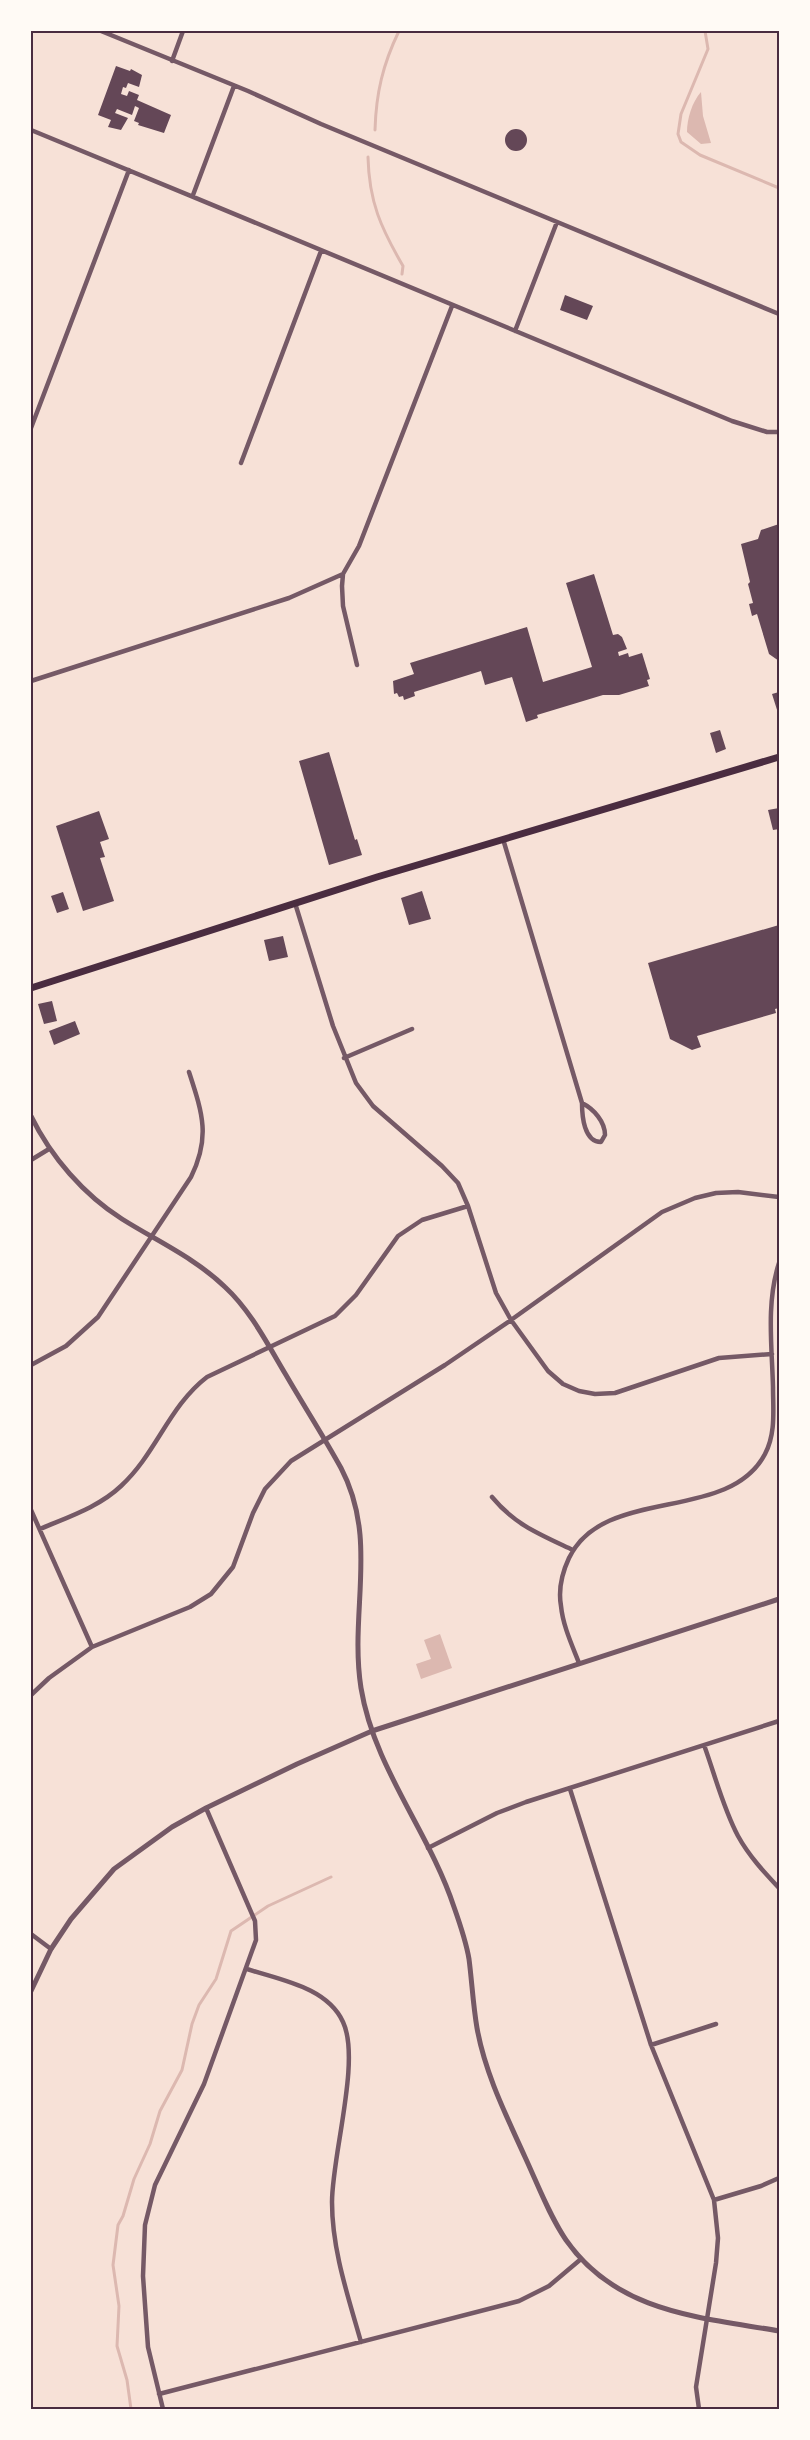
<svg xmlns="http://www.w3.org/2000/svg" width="810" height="2440" font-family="'Titillium Web',sans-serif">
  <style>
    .water { fill: #dcb8b0 }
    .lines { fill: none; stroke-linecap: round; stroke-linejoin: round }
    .stream { stroke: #dcb8b0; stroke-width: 3 }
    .building { fill: #644757 }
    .minor { stroke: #755966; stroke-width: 4.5 }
    .tertiary { stroke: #755966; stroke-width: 5 }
    .primary { stroke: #4a2c40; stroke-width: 7 }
    .neatline { fill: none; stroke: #4a2c40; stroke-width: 2 }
  </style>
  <rect width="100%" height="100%" fill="#f7e1d7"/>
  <!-- water -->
  <path class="water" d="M701 92 703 116 711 143 701 144 687 132C687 119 692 102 701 92Z
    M440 1634 452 1668 421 1679 416 1664 431 1659 424 1640Z"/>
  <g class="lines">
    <!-- stream -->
    <path class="stream" d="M705 31 708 49 681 114 678 134 681 142 700 155 779 188
      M375 130C376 93 383 64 399 31
      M368 157C369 202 381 228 403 266L402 274
      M131 2409 127 2380 117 2346 119 2306 113 2265 118 2225 123 2216 134 2179 150 2144 160 2111 182 2070 192 2024 199 2005 216 1979 231 1931 268 1906 331 1877"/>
  </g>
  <!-- building -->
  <path class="building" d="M116 66 130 71 131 69 142 75 139 87 128 83 126 88 123 87 121 94 127 96 129 91 139 95 137 100 171 115 164 133 138 125 139 123 134 121 139 108 135 106 132 115 117 109 115 113 128 118 121 130 108 127 111 120 98 115Z
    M505 140a11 11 0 1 1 22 0a11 11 0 1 1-22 0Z
    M565 295 593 306 587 320 560 310Z
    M779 524V661L769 654 757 614 752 616 749 604 753 603 748 584 750 582 741 544 758 539 761 530Z
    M594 574 613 635 618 634 622 637 627 649 618 652 619 656 628 653 629 657 642 653 650 679 647 680 649 686 619 695H603L537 715 538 718 526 722 512 677 485 685 481 671 414 692 415 696 404 700 403 696 399 697 397 693 394 694 393 681 414 674 410 663 527 627 543 682 592 667 566 583Z
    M779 692V713H778L772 694Z
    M720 730 726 749 716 753 710 733Z
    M329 752 355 840 357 839 362 855 329 865 299 761Z
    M779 808V829L773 830 768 810Z
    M99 811 109 839 100 842 105 857 100 858 114 901 83 911 56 826Z
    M422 891 431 919 409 925 401 898Z
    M63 892 69 909 57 913 51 896Z
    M779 925V1008L775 1009 776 1013 697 1036 701 1047 692 1050 670 1039 648 963Z
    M283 936 288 957 269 961 264 940Z
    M52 1001 57 1021 44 1024 38 1004Z
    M75 1021 80 1034 54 1045 49 1031Z"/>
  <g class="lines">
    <!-- minor -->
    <path class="minor" d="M101 31 248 91 321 124 779 314
      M172 61 183 31
      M31 130C265 226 498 324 732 421L767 432H779
      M193 195 234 86
      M515 331 557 222
      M31 428 129 170
      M241 463 321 251
      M357 665 343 606 342 586 343 574 359 546 452 306
      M31 681 289 598 343 574
      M503 839 582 1103C582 1116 584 1142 601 1142L605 1135C605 1122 594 1109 582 1103
      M295 903 333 1026 356 1083 373 1106 442 1166 458 1183 468 1206 496 1293 511 1320 548 1371 563 1384 579 1391 595 1394 615 1393 719 1358 772 1354
      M344 1058 412 1029
      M31 1160 49 1149
      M31 1365 66 1346 98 1317 191 1177C211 1137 202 1112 189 1072
      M492 1497C515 1525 541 1535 573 1550
      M31 1510 92 1647
      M40 1529C68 1517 99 1507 121 1486 156 1454 169 1406 207 1377L335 1316 356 1295 398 1236 422 1220 468 1206
      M579 1663C572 1645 563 1626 561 1606 558 1589 562 1573 569 1558 604 1485 728 1524 765 1454 776 1433 773 1410 773 1387 772 1347 766 1303 779 1263
      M31 1695 49 1678 92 1647 190 1607 211 1594 233 1567 253 1513 265 1489 291 1461 445 1365 511 1320 662 1212 695 1198 716 1193 738 1192 779 1197
      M704 1745C715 1775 723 1808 738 1836 749 1856 764 1872 779 1888
      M570 1789 651 2045 714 2200 718 2238 716 2263 696 2387 699 2409
      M428 1848 497 1813 526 1802 779 1721
      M31 1934 51 1949
      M247 1969C280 1980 327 1987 343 2022 361 2060 332 2155 332 2202 332 2250 348 2296 361 2342
      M651 2045 716 2024
      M714 2200 761 2186 779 2178
      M159 2394 519 2301 549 2286 581 2259
      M163 2409 148 2347 143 2276 145 2225 155 2185 204 2084 256 1940 255 1921 206 1808"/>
    <!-- tertiary -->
    <path class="tertiary" d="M31 1116C51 1157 84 1195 122 1219 157 1241 195 1258 225 1287 251 1311 268 1345 286 1375 304 1406 324 1437 341 1468 379 1540 349 1612 361 1688 374 1768 429 1831 454 1907 460 1924 466 1941 469 1959 472 1982 473 2005 477 2028 485 2073 506 2115 525 2157 538 2185 549 2215 566 2240 617 2313 699 2317 779 2331
      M31 1991 51 1949 71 1919 114 1869 172 1827 206 1808 297 1764 372 1731 779 1599"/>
    <!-- primary -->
    <path class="primary" d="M31 988 377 877 779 757"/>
  </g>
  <!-- border -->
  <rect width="810" height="2440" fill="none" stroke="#fffaf5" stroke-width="65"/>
  <rect x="32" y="32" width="746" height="2376" class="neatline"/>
</svg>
